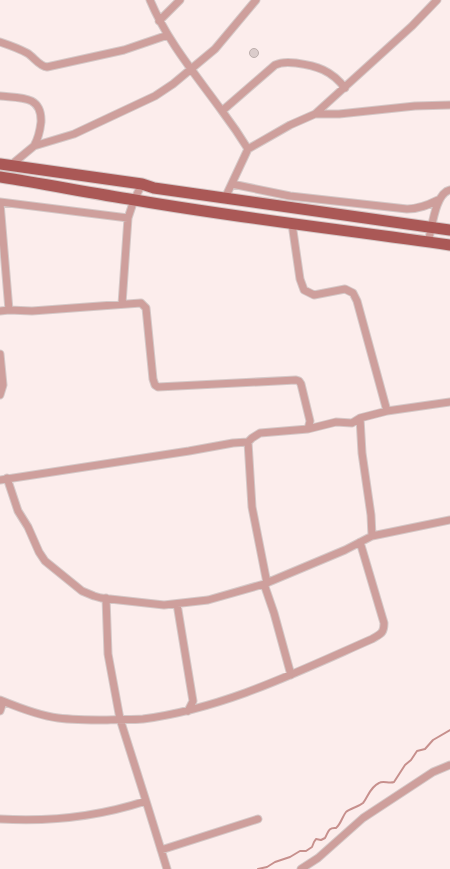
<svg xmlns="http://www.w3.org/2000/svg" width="450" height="869" font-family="'Open Sans',sans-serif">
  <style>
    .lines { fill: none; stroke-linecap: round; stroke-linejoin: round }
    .stream { stroke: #c7908d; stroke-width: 2 }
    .building { fill: #dbcccb; stroke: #bcaeac }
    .minor-casing { stroke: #d5c8c7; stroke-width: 9 }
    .primary-casing { stroke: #d5c8c7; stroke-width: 13 }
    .minor { stroke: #ce9f9c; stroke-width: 7 }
    .primary { stroke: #aa5856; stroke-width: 11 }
  </style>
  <rect width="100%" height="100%" fill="#fcedec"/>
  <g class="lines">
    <!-- stream -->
    <path class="stream" d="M258 869 267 867 275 862 290 857 300 851H306L312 847 314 842 316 839 321 840 325 838C328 833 328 827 336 828 341 824 342 817 346 812 351 808 358 807 363 803 368 797 370 787 379 783 383 780 389 784 394 782L405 765 411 760 417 751 425 749 433 740 450 730"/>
  </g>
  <!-- building -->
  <path class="building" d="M249.5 53a4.5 4.5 0 1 1 9 0a4.5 4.5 0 1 1-9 0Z"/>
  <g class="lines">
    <!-- minor casing -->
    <g class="minor-casing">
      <path id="minor" d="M150 0C167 41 196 75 222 111 231 123 240 136 248 149
        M159 21 180 0
        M0 42C9 45 18 48 27 53 34 57 39 66 47 67L124 50 168 35
        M0 96C20 98 42 95 41 122 40 131 38 139 34 146
        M222 111 275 65C281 62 289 62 296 63 317 66 331 70 345 88
        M315 114 412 26 437 0
        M11 165 34 146 74 134 155 96 173 84 215 49 256 0
        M232 184 290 196 407 209C419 209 428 205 438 200
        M225 198 248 149 290 125 315 114H339L415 106 450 105
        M0 202 128 218
        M0 203 9 310
        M292 224 300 279 304 290 314 295 345 289 353 293 357 301 387 411
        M428 242C432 229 435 193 450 190
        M122 304 128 218 134 200 142 184
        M0 311 9 310 32 311 141 303 146 308 153 379 155 385 158 387 296 380 299 381 301 384 310 421 308 429
        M0 354 3 385 0 395
        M248 442 252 507 267 583
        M7 478 18 511 28 527 39 552 45 561 82 591 94 596 101 598 164 605 208 600 264 584 345 550 372 536 371 515 362 453 360 418
        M0 480 189 451 233 443 248 442 252 438 260 433 308 429 336 422 352 423 360 418 387 411 450 402
        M372 536 450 520
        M264 584 274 613 291 675
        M106 598 108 654 120 719 146 801 167 869
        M177 604 192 695 193 701 188 711
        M0 700C17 707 40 716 58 718 74 720 91 720 107 720 119 719 131 720 143 719 225 708 297 672 372 639 380 634 384 634 384 623L360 542
        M0 711 3 702
        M0 819C49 822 100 816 146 801
        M161 850 258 819
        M301 869 318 858 363 818 433 772 450 765"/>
    </g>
    <!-- primary casing -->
    <g class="primary-casing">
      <path id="primary" d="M0 164 142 184 154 188 450 230
        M0 177C45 184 90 193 135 200 239 218 345 230 450 245"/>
    </g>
    <!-- minor -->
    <use href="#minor" class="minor"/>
    <!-- primary -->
    <use href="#primary" class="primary"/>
  </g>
</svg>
